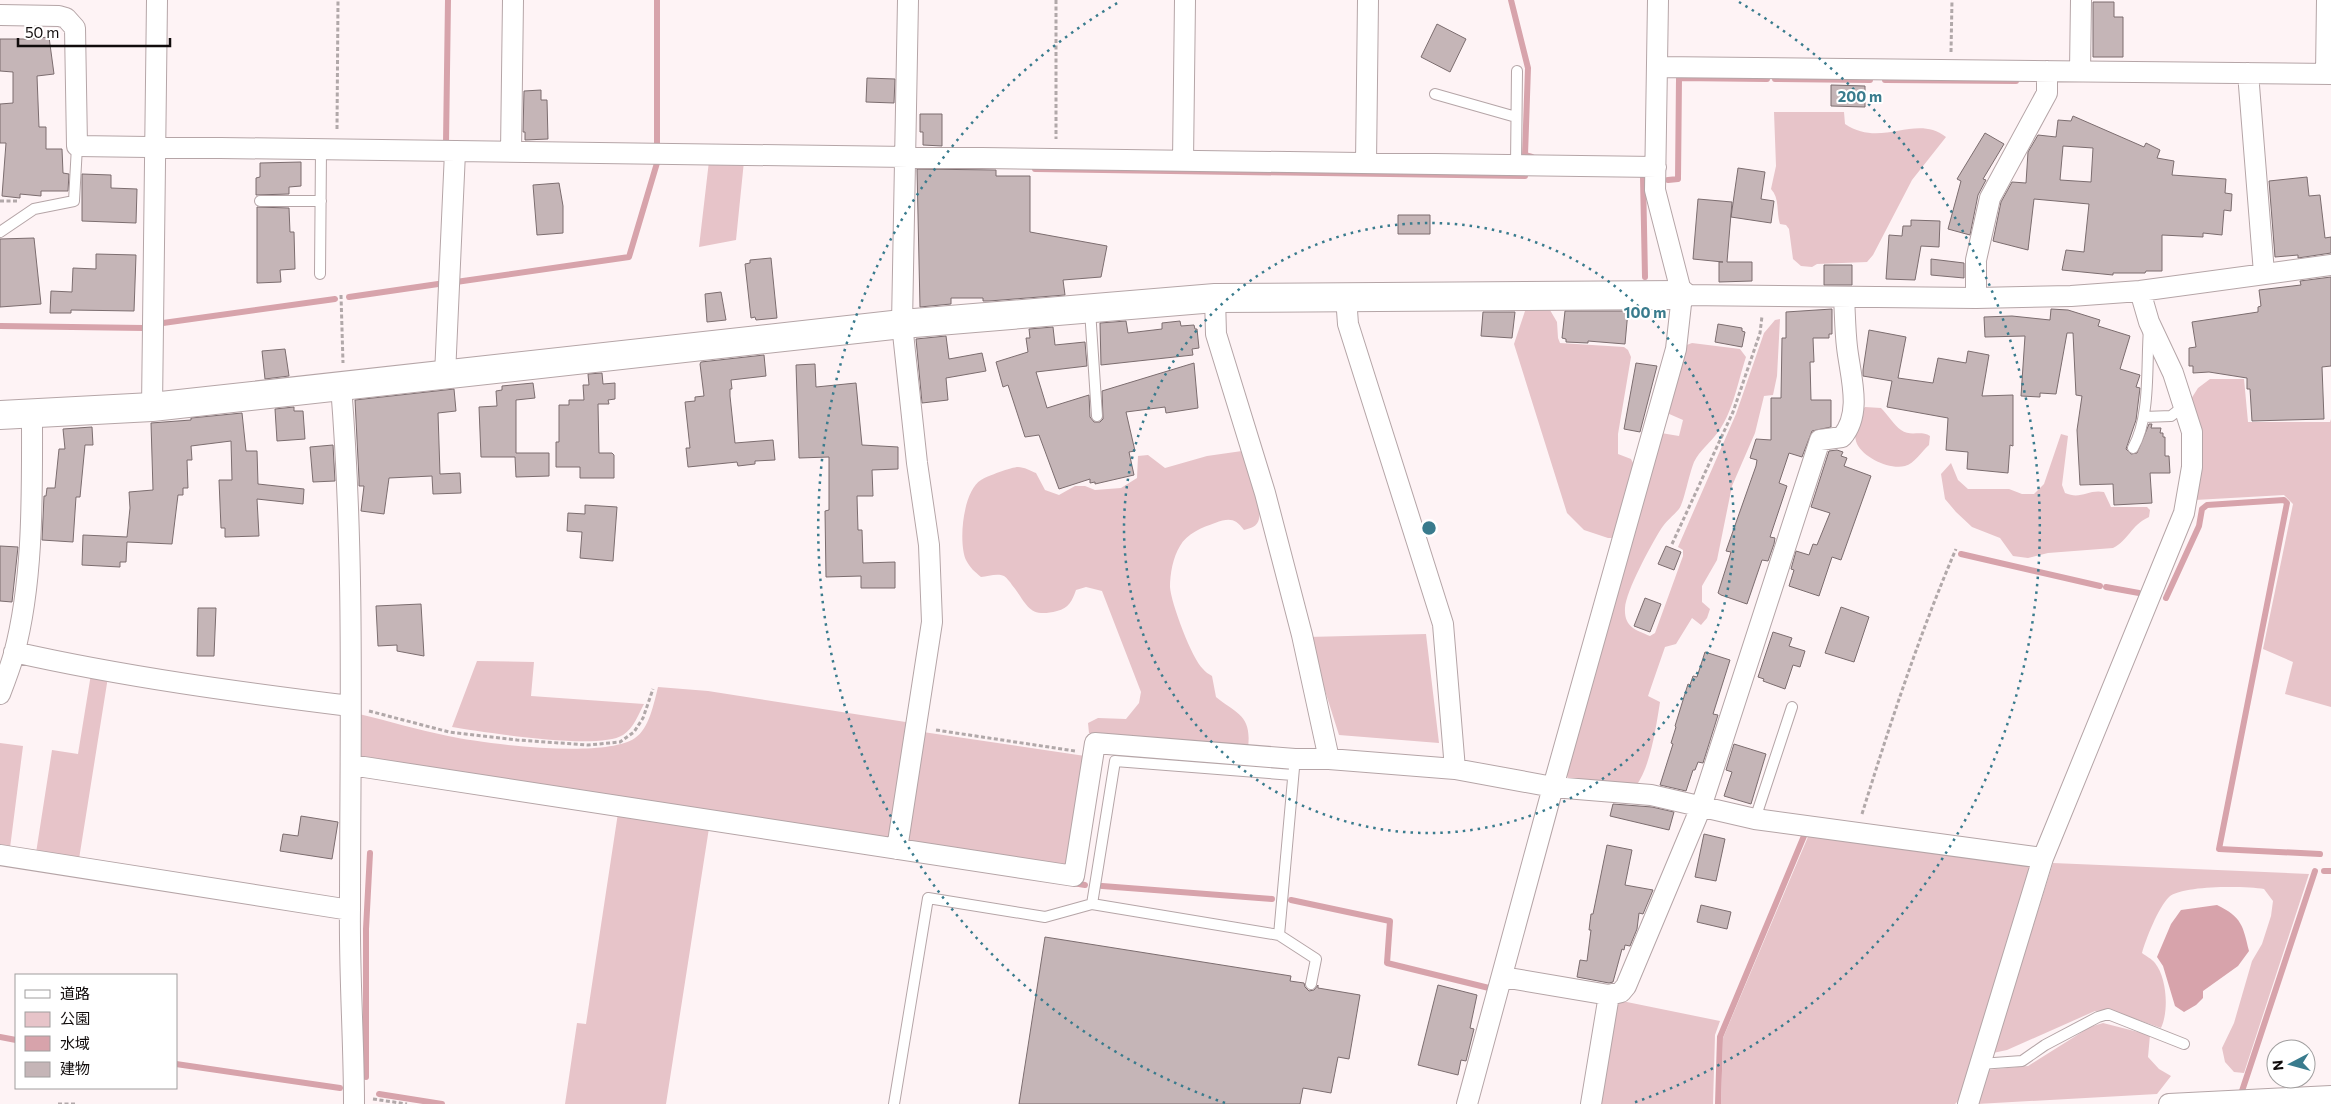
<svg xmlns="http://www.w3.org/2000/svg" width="2331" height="1104" font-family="Commissioner,'Noto Sans JP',sans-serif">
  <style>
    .green { fill: #e7c4c9 }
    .water { fill: #d7a3ab }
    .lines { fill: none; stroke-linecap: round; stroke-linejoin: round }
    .stream { stroke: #d7a3ab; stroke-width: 6 }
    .building { fill: #c5b5b7; stroke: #7c6d6f; fill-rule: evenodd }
    .lane-casing { stroke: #b5a5a7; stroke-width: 12 }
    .street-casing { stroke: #b5a5a7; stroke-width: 22 }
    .secondary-casing { stroke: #b5a5a7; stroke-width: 30 }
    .path { stroke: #b1a8a9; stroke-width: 3; stroke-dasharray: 4 2.5; stroke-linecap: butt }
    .lane { stroke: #fff; stroke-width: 10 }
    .street { stroke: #fff; stroke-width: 20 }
    .secondary { stroke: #fff; stroke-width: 28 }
    .ring { fill: none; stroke: #397b8d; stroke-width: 2.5; stroke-dasharray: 2.5 5 }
    .centre { fill: #397b8d; stroke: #fff; stroke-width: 2.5 }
    .ring-label { font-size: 15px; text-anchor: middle; font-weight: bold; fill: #397b8d; stroke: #fff; stroke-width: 4; stroke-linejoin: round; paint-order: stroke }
  </style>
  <rect width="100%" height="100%" fill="#fef3f5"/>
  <!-- green -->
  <path class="green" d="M1774 112H1844L1845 124C1882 149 1915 113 1946 137L1912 180 1873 255 1867 262 1817 264 1812 267 1801 266 1793 259 1789 229 1786 225 1780 224C1776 211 1780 199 1771 189L1776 166Z
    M709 161H744L736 240 699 247Z
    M1539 307 1550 310 1557 322 1558 338 1560 343 1624 347 1628 350 1631 357 1618 434V454L1631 459 1635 467 1615 538H1608L1584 530 1567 513 1514 344 1526 308Z
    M1780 319 1777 376 1773 395 1764 396 1755 433 1732 486 1717 560 1702 586V602L1710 609 1707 618 1701 625 1692 618 1676 644 1665 647 1648 696 1660 702C1656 727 1651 765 1636 786L1568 781 1567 774 1661 433 1679 436 1683 420 1667 413 1684 346 1692 343 1740 349 1746 357C1738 381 1733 412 1718 432 1710 443 1700 450 1694 462 1689 474 1684 502 1679 509 1673 516 1666 521 1661 529 1651 545 1626 591 1625 608 1624 627 1635 630 1650 636L1655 633 1683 556V550L1678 547 1736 414 1764 333 1775 320Z
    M2210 379H2244L2248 422H2330L2331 419V707L2285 694 2293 662 2263 649 2293 504 2284 495 2195 500 2191 399 2198 388Z
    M1865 407 1881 408C1888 415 1894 425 1901 430 1910 437 1921 430 1930 436L1929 445C1922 451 1914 464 1905 466 1890 470 1864 458 1857 444 1852 432 1857 415 1865 407Z
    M2061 434 2068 436 2062 485 2065 493C2081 500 2088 489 2104 492L2111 507H2147L2150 510 2149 517C2130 526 2129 540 2113 548L2048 553 2028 558 2013 556 2000 538 1972 527 1956 512 1945 499 1941 474 1951 463 1958 480 1968 489H2009L2022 494H2034L2044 484Z
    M1242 451C1247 468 1263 503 1259 519 1257 527 1251 528 1244 530 1235 518 1229 518 1215 523 1203 527 1186 534 1180 546 1173 557 1170 574 1170 587 1171 603 1192 659 1203 669 1205 672 1209 674 1212 676L1216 697C1237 714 1252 715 1248 748L1089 733 1088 723 1098 718 1126 719 1139 703 1141 692 1102 591 1086 587 1076 590C1072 601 1069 608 1057 611 1028 619 1027 603 1012 585 1010 582 1007 578 1004 576 998 573 988 576 981 577 975 572 970 568 966 560 958 542 963 491 981 480 987 476 1012 467 1018 467 1024 467 1031 471 1036 473L1045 490 1059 495 1075 486H1085L1095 490 1121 488 1137 478 1138 456 1148 455 1165 468 1207 456Z
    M1426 634 1439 743 1339 735 1308 637Z
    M477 661 534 662 531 696 644 704C638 715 634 728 623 735 598 751 484 732 452 727Z
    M91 674 108 677 79 859 36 853 52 750 78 754Z
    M658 687 708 691 912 723 890 839 361 759 357 716 359 714C389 721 418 730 448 736 485 744 605 759 635 738 649 729 654 703 658 687Z
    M923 732 1085 756 1069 864 1065 867 906 844Z
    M0 743 23 746 10 848 0 847Z
    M618 813 709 828 666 1104H565L577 1023 586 1024Z
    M1810 832 2026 862 2031 867 1958 1101 1955 1104H1721L1723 1038Z
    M2053 863 2309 874 2244 1073 2234 1072 2225 1062 2222 1048 2234 1023 2252 961 2262 944 2271 916 2273 901 2264 889C2245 886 2183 885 2169 897 2158 908 2146 939 2142 953 2146 956 2152 959 2155 963 2167 978 2169 1011 2161 1028L2110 1010 2095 1011 2007 1050 1993 1053Z
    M1617 1000 1720 1021 1715 1035 1713 1104H1599Z
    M2103 1023 2150 1035 2148 1057 2159 1069 2171 1076 2157 1094 1977 1104 1986 1070 2028 1066 2090 1027Z"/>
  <!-- water -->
  <path class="water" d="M2217 905C2242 917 2243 926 2249 951L2238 966 2203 991V998L2196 1005 2184 1012 2175 1006 2163 966 2157 957 2171 924 2181 910Z"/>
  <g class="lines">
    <!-- stream -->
    <path class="stream" d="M1511 0 1528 68 1525 155 1532 157
      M1775 79 1870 80
      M1885 80 2016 81
      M446 143 448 0
      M657 146V0
      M1035 169 1525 176
      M1643 177 1645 277
      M1668 180 1678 179 1679 78 1767 79
      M456 282 629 257 657 163
      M349 297 445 283
      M163 323 335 299
      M0 326 144 328
      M1961 554 2100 586
      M2106 587 2139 593
      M2166 598 2199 526 2202 509 2207 505 2284 500 2287 503 2219 849 2320 854
      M2324 871H2331
      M1073 883 1085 885
      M1102 886 1272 899
      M1291 900 1390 921 1387 963 1489 988
      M0 1037 16 1040
      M176 1064 340 1088
      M366 1077V929L370 853
      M2242 1091 2315 871
      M379 1094 442 1104
      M1718 1104 1720 1037 1804 836"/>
  </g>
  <!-- building -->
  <path class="building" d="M2093 2H2114V17H2123V57H2093Z
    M1437 24 1466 39 1450 72 1421 57Z
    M49 37 54 74 37 76 39 127H46V149H62L63 173 69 174 68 191H41V196L20 194V198L2 196 6 143H0V104L13 103V72L0 71V39H28Z
    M867 78 895 79 894 103 866 102Z
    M1831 85 1865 86V107L1831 106Z
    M541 90V100H547L548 139 525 140V132H523L524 91Z
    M920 114H942V146L923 145V132H920Z
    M2073 116 2144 147 2146 143 2160 150 2157 158 2174 161 2172 175 2226 179 2225 193 2232 194 2231 211 2224 210 2222 235 2203 233V237L2162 235V271H2146L2145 273H2113V275L2062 270 2066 250 2084 252 2089 204 2034 199 2028 250 1993 241 2001 202 2012 182 2026 183 2028 152 2038 135 2056 137 2058 120 2071 121ZM2063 146 2093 148 2091 182 2060 180Z
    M1985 133 2004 144 1983 179 1986 180 1978 195 1970 235 1948 229 1961 181 1957 179Z
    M301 162V186L289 187V194L256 195V178L260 177V163Z
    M1738 168 1765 172 1761 199 1774 201 1771 223 1731 217Z
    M917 169 996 170V176H1030V232L1107 246 1101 277 1063 280 1065 295 989 301H983V298H951V304L920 307Z
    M82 174 111 175V188L137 189 136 223 82 221Z
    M2307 177 2309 196 2320 195 2325 238 2331 237V253L2298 258V255L2275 257 2269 181Z
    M559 183 563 206V233L537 235 533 185Z
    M1698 199 1732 202 1727 262H1752V281L1719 282V262H1723L1693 259Z
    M257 207 289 208 290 232H294L295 269 280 270 281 282 257 283Z
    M1398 215H1430V234H1398Z
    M1911 220 1940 221 1939 247 1921 246 1915 280 1886 279 1889 235 1902 236 1903 226H1911Z
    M34 238 41 304 0 307V239Z
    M96 254 136 255 134 311 71 310V313H50L51 291 72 292 73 268 96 269Z
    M771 258 777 318 756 320 755 317 751 318 745 264 750 263V260Z
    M1931 259 1964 263V278L1931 275Z
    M1824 265H1852V285H1824Z
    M2331 277V366L2322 367 2324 419 2252 421 2250 389H2247V378L2209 372 2193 373V366H2189V348L2196 347 2192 322 2258 312V307L2261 306 2259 290 2301 285 2300 281Z
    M721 292 726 320 707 322 705 294Z
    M1832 309V334H1829V338H1813L1814 362H1810L1811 400H1831V427L1812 431 1802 457 1789 453 1779 483 1787 486 1770 537 1775 538 1774 544 1768 561 1762 560 1747 604 1721 595 1718 593 1731 552 1726 551 1756 466 1757 460 1750 458 1756 439 1771 440V398H1781L1782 338H1786V312Z
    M2051 309 2068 310 2100 320 2098 326 2130 336 2120 369 2140 375 2136 387 2140 388 2136 420 2126 449 2131 454 2137 453 2149 424H2152L2151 428H2161L2160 433H2163V437H2165V456H2169L2170 473H2150L2152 503 2114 505 2113 484 2080 485 2077 430 2082 396 2076 395 2073 333H2067L2056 394 2040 393V397L2021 396 2025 336 1985 337 1984 317 2012 316 2050 320Z
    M1565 311H1628L1625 344 1588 341V343L1566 342V339L1562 338Z
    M1483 312H1515L1512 338 1481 336Z
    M1126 321 1128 333 1162 329V323L1180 321 1181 326 1194 325 1195 329H1197L1199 348 1192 349 1193 355 1101 365 1100 323Z
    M1718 324 1742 328V331L1745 332 1742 347 1715 342Z
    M1053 327 1055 345 1085 342 1087 366 1036 372 1047 408 1089 395 1090 417 1094 422H1100L1103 419 1102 391 1194 363 1198 408 1166 413 1165 407 1126 412 1135 451 1129 452 1134 475 1095 484V482L1090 483V479L1059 489 1039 435 1025 437 1008 385 1003 387 996 362 1028 352 1026 338H1030L1029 329Z
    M1869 330 1906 337 1898 378 1933 383 1938 358 1966 363 1968 351 1989 355 1982 396 2013 395V446L2010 445 2008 473 1967 469 1968 452 1946 450 1948 418 1887 407 1892 381 1863 376V370Z
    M946 336 949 359 982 353 986 371 946 378 948 400 922 403 916 339Z
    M285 349 289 376 265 379 262 351Z
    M764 355 766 376 731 380 732 389H730V396L735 443 773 440 775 460 755 461V464L738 466 737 462 688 467 686 448H690L685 402 695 401V397L704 396 700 364 701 362Z
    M1636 363 1657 366 1640 432 1624 429Z
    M815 364 816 387 856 383 862 445 898 447V469L872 470 873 496H857L858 530H862L863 563 895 562V588H861V576L826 577 825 511 829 510V457L799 458 796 365Z
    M602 373 603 384 615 383V399L608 400 609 404H598L599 453H612L614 455V478H580V467H556V442H559V405H569V400H584L583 385H589L588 374Z
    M533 383 535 398 516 400V453H549V476L516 477 515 457H481L479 407 497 406 496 391 502 390V386Z
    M454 389 456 411 438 413 440 474 460 473 461 493 433 494 432 476 389 478 384 514 361 511 364 486H359V479L355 400Z
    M294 407V411H303L305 439 277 441 275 409Z
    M242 413 246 451H257L258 484 304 489 303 504 257 499 259 536 225 537V528H221L219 480H232L231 441 191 446 192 460H187L188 488H183V495H178L172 544 127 542 126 562H120V567L82 565 83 535 127 537 130 508 129 492 153 490 151 423 191 420V418Z
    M92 427 93 445H85L80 497H76L73 542 42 540 44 496H46L47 488H55L59 449H65L63 429Z
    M333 445 335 481 313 482 310 447Z
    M1837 450 1843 452 1841 456 1847 458 1844 466 1871 476 1841 560 1832 557 1819 596 1789 586 1794 570 1791 569 1796 551 1809 555 1813 544 1817 545 1830 513 1811 507 1829 451Z
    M585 505 617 507 613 561 580 558 582 532 567 531 568 513 585 514Z
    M0 546 18 547 12 602 0 601Z
    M1666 546 1681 552 1674 570 1658 564Z
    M1645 598 1661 604 1650 632 1634 626Z
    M421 604 424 656 397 651V645L378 646 376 606Z
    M1841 607 1869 617 1854 662 1825 653Z
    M198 608H216L214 656H197Z
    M1773 632 1792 638 1789 646 1805 651 1800 667 1793 665 1785 689 1763 681 1764 679 1758 677Z
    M1705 652 1730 660 1713 714 1718 715 1703 763 1698 762 1695 770H1693L1686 791 1660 785 1673 744 1671 743 1676 727 1675 726 1688 684 1690 685 1693 676 1697 677Z
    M1734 744 1766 754 1751 804 1724 796 1732 772 1726 770Z
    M1613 804 1652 807 1674 812 1669 830 1610 816Z
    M301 816 338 822 332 859 280 851 283 834 298 836Z
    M1704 834 1725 839 1716 881 1695 877Z
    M1607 845 1632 850 1625 885 1653 890 1643 914 1639 913 1637 929 1630 946 1625 945 1624 950 1622 949 1613 982 1609 983 1577 977 1580 960 1587 961 1591 930H1589L1591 914H1593Z
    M1701 905 1731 912 1727 929 1697 922Z
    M1045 937 1291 976 1290 981 1304 983 1305 987 1309 991 1314 990 1318 985V988L1360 995 1349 1059 1338 1057 1331 1093 1303 1088 1300 1104H1019Z
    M1438 985 1477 995 1470 1028 1474 1029 1466 1061 1461 1060 1458 1075 1418 1065Z"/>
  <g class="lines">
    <!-- lane casing -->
    <g class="lane-casing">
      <path id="lane" d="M1435 94 1516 117
        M1516 165 1517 71
        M260 201H321
        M0 232 34 209 74 201 77 146
        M320 274 321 150
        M1090 310 1097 416
        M2144 417 2171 416 2184 406
        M2133 448C2151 416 2146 366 2149 329
        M1755 819 1792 707
        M1092 904 1115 761 1293 775
        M1279 935 1294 768
        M1980 1064 2022 1061 2045 1045 2098 1017 2108 1014 2184 1044
        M894 1104 928 898 1045 917 1092 904 1279 935 1316 959 1311 984"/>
    </g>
    <!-- street casing -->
    <g class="street-casing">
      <path id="street" d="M0 15 59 16 66 18 75 28 77 146 1656 167
        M1657 67 2331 74
        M2080 71 2081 0
        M2248 73 2264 273
        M2326 74 2327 0
        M511 152 513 0
        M1183 161 1185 0
        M1366 163 1368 0
        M1682 295 1976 298 2071 296 2140 291 2331 265
        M1346 297 1348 324 1443 624 1455 769
        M1215 298 1216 334 1265 493 1302 635 1329 759
        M1976 298V260L1990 198 2047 93V71
        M445 375 455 152
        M341 386C355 559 350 734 350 908 349 973 354 1039 354 1104
        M152 407 157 0
        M14 652C125 677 237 692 350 706
        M0 694C5 681 10 668 14 654 34 579 32 491 32 414
        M351 765 1074 876 1095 743 1295 759H1329L1455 769 1553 787 1651 795 1755 819 2043 858
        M897 849 932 622 929 545 917 463 902 324 908 0
        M0 855 350 910
        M1503 977 1609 995 1591 1104
        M1609 995 1621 992 1626 986 1701 807 1820 440 1842 437C1863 413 1850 375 1847 347 1845 330 1845 313 1844 297
        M1467 1104 1553 787 1676 349 1682 295 1655 190 1658 0
        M1968 1104 2043 858 2184 513 2192 467V432L2173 373 2149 322 2140 291
        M2169 1104 2331 1096"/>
    </g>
    <!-- secondary casing -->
    <g class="secondary-casing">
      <path id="secondary" d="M0 415 152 407 902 324 1215 298 1682 295"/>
    </g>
    <!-- path -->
    <path class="path" d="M1056 0V139
      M1951 52 1952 0
      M337 129 338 0
      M0 201H17
      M341 295 343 363
      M1672 544 1733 412 1760 333 1762 316
      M369 711 449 732 517 740 588 745 620 742 634 732 643 718 653 689
      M936 730 1075 751
      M1862 814C1890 724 1919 635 1956 549
      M373 1099 407 1104
      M58 1104H77"/>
    <!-- lane -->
    <use href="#lane" class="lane"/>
    <!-- street -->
    <use href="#street" class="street"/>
    <!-- secondary -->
    <use href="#secondary" class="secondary"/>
  </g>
  <!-- distance rings -->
  <g class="ring">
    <circle cx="1429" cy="528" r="305"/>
    <path d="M1225 1103A610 610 0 0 1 1119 2M1739 2A610 610 0 0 1 1633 1103"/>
  </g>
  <circle cx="1429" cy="528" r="8" class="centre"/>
  <g class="ring-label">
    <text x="1860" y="102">200 m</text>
    <text x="1645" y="318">100 m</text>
  </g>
  <!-- legend -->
  <rect x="15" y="974" width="162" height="115" fill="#ffffff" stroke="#a09e9e"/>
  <rect x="25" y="990" width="25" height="8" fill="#ffffff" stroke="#a09e9e"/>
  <text x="60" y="999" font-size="15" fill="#110c0c">道路</text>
  <rect x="25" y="1012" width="25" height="15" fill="#e7c4c9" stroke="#a09e9e"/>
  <text x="60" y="1024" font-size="15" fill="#110c0c">公園</text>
  <rect x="25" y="1036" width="25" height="15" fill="#d7a3ab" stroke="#a09e9e"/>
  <text x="60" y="1049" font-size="15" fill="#110c0c">水域</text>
  <rect x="25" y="1062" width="25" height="15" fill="#c5b5b7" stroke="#a09e9e"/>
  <text x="60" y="1074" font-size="15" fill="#110c0c">建物</text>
  <!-- north arrow -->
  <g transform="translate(2291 1064) rotate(264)"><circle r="24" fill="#ffffff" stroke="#a09e9e"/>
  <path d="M0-4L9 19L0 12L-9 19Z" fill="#397b8d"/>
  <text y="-8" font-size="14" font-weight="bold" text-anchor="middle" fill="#110c0c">N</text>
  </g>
  <!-- scale -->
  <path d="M18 38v8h152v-8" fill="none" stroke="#110c0c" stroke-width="2.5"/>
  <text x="25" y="38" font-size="15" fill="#110c0c" stroke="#ffffff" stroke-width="4" paint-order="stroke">50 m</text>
</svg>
